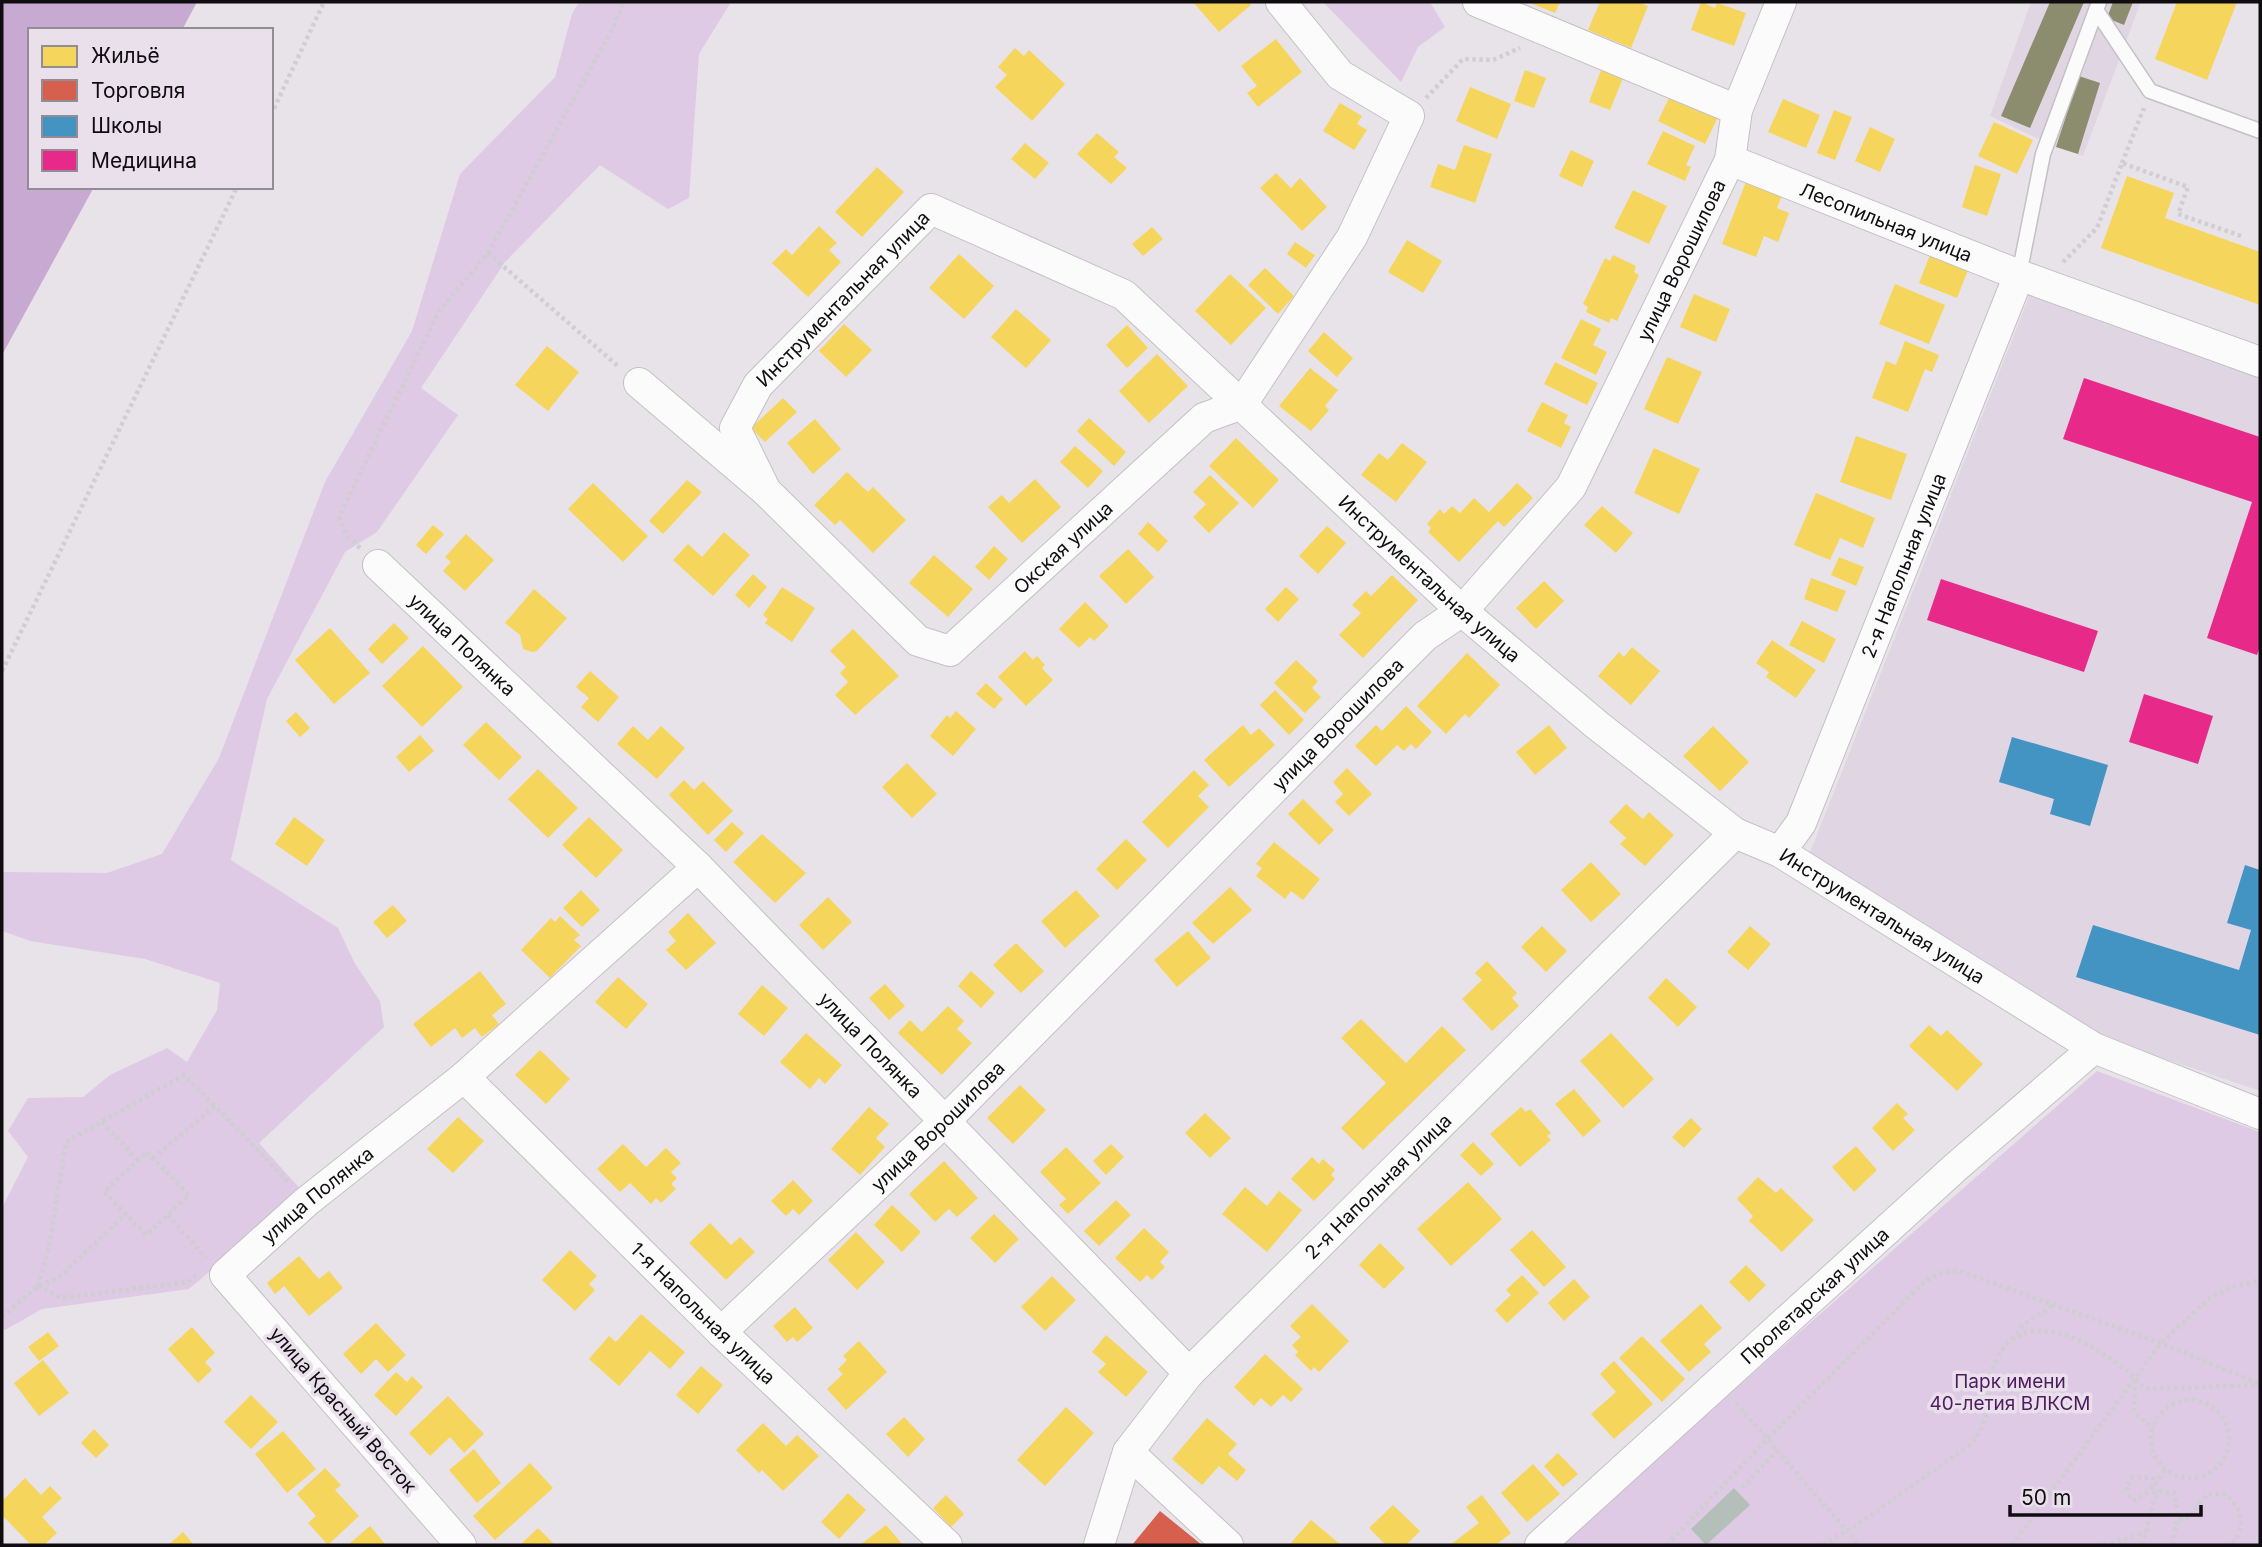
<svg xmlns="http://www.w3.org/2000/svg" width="2262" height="1547" font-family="Inter,sans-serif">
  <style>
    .built { fill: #e0d6e3 }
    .green { fill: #decae5 }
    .water { fill: #c7a9d2 }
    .homes { fill: #f6d55c }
    .shops { fill: #d6604d }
    .schools { fill: #4393c3 }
    .health { fill: #e7298a }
    .industry { fill: #8c8c6e }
    .building { fill: #b5bfba }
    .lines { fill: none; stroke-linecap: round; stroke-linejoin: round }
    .lane-casing { stroke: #c4c0c5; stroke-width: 17 }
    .street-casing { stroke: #c4c0c5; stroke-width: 32 }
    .path { stroke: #cfced0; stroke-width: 4.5; stroke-dasharray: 3.5 3.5; stroke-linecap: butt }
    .lane { stroke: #fcfbfc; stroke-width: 14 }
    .street { stroke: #fcfbfc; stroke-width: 30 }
    .labels { text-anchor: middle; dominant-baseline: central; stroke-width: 7; stroke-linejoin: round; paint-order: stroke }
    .street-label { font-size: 19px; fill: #100d11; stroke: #e9e0ec }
    .park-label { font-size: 19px; fill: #4e1b5e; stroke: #e9e0ec }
  </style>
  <rect width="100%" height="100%" fill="#e8e3e9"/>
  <!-- built -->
  <path class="built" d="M2031 2H2141L2083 156 2056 147 1990 116Z
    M2032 289 2260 372V1091L2103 1038 1807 860Z"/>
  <!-- green -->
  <path class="green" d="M579 2H731L699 54 689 198 668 209 600 165 505 262 421 388 458 415 377 532 345 552 267 699 231 860 338 928 354 962 380 1001 384 1027 259 1143 303 1192 189 1289 42 1309 5 1330 2 1327V1208L28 1157 8 1131 28 1098 83 1097 110 1075 167 1048 187 1062 217 1010 220 983 145 959 30 941 2 931V872L107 873 162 854 219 758 325 482 412 331 460 174 555 77 572 14Z
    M1323 2H1430L1445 27 1418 47 1401 82Z
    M2097 1071 2260 1132V1545H1557Z"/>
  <!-- water -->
  <path class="water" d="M2 2H197L182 30H30V187H94L2 355Z"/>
  <!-- homes -->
  <path class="homes" d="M1193 2H1249L1251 5 1219 32Z
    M1528 2H1560L1555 13Z
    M1600 2H1638L1648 6 1631 48 1588 30Z
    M1701 2 1715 8 1717 3 1746 13 1734 46 1691 30Z
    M2177 2H2237L2207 80 2155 59Z
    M1276 39 1302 72 1258 107 1247 93 1257 86 1241 66Z
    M1015 48 1024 56 1029 50 1065 84 1032 121 995 87 1007 75 998 67Z
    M1525 70 1546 78 1534 108 1514 101Z
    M1601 70 1623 78 1610 110 1589 102Z
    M1470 87 1511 104 1497 139 1456 121Z
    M1671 94 1718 117 1705 144 1658 121Z
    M1783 99 1820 115 1806 148 1768 132Z
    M1340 103 1362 116 1357 124 1367 130 1354 150 1323 131Z
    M1834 110 1852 117 1835 160 1817 153Z
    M1994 122 2033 140 2017 174 1978 156Z
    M1870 127 1895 139 1880 172 1855 161Z
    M1663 131 1695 146 1686 165 1691 167 1685 181 1647 164Z
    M1097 133 1119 152 1114 157 1127 168 1111 184 1077 154Z
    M1025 143 1049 163 1035 179 1011 159Z
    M1464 145 1492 154 1475 203 1430 187 1438 164 1455 170Z
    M1571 150 1594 161 1582 187 1559 176Z
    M1975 165 2001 174 1987 216 1962 207Z
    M877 167 904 192 862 237 835 212Z
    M1276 173 1291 188 1300 178 1327 207 1302 231 1260 188Z
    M2127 176 2174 193 2165 218 2260 252V305L2101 248Z
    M1747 179 1783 193 1777 208 1789 213 1778 242 1764 236 1756 257 1722 244Z
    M1633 190 1667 206 1649 244 1614 228Z
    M819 226 837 243 829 250 841 262 808 297 772 263 786 249 792 255Z
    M1152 227 1163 239 1143 256 1132 244Z
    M1407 240 1442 261 1423 293 1388 272Z
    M1295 242 1315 255 1306 268 1287 254Z
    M959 254 994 286 964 319 929 288Z
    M1613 255 1636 266 1634 272 1639 275 1617 321 1611 318 1609 323 1586 312 1588 307 1583 304 1605 258 1610 261Z
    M1930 255 1968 270 1957 298 1919 283Z
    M1265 268 1294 296 1278 314 1248 285Z
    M1230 274 1266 308 1231 345 1195 311Z
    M1895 284 1945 305 1929 344 1879 324Z
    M1694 294 1730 309 1716 342 1680 327Z
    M1016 309 1051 340 1026 368 991 337Z
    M1581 319 1601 329 1593 345 1607 352 1596 375 1561 358Z
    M844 324 872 350 846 377 819 351Z
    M1127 325 1148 348 1127 368 1106 345Z
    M1324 332 1353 358 1337 377 1308 351Z
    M1905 341 1939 355 1932 372 1925 369 1908 412 1872 398 1886 361 1896 365Z
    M547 346 579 372 548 411 515 385Z
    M1157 354 1188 386 1149 423 1119 391Z
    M1667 357 1702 372 1678 424 1644 409Z
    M1555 362 1598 383 1587 405 1544 384Z
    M1310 368 1338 390 1325 406 1329 410 1311 431 1279 406Z
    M783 398 797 412 765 442 751 428Z
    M1542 402 1568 415 1564 423 1571 427 1561 448 1527 431Z
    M1089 418 1126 452 1114 466 1077 431Z
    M815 419 841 449 813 474 787 443Z
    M1856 436 1907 454 1891 500 1840 482Z
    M1236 438 1279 480 1253 508 1209 466Z
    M1402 443 1427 462 1396 502 1361 475 1379 453 1388 460Z
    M1075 446 1103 471 1088 488 1060 462Z
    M1654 448 1700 469 1679 514 1634 493Z
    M847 472 868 492 873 487 906 520 873 553 840 520 835 525 814 505Z
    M1210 475 1239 503 1209 533 1193 517 1206 504 1193 492Z
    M1035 479 1061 507 1022 543 988 507 1002 495 1009 503Z
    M687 480 702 492 663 534 649 521Z
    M593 483 648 536 623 562 568 509Z
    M1517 483 1533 498 1504 527 1498 521 1459 562 1428 532 1431 528 1427 524 1440 509 1444 514 1452 506 1460 513 1474 498 1489 512Z
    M1816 493 1875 518 1863 548 1840 538 1830 560 1794 545Z
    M1602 506 1633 533 1616 553 1584 525Z
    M1148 522 1168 541 1158 552 1138 534Z
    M433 525 444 534 426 554 416 545Z
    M1327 526 1346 543 1318 574 1299 556Z
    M724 532 750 555 713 596 673 560 688 544 702 557Z
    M466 534 494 560 465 591 443 571 451 562 445 557Z
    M994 546 1008 559 989 580 975 567Z
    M1128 549 1154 577 1126 604 1099 576Z
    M934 555 973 589 948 617 909 583Z
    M1839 557 1864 567 1856 586 1831 575Z
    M753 574 767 587 749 608 735 595Z
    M1392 575 1418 600 1363 658 1339 635 1361 613 1352 605 1366 591 1371 596Z
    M1811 578 1846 591 1837 612 1804 599Z
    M1544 581 1564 601 1536 629 1516 608Z
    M782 587 815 608 792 642 765 623 768 619 763 615Z
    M1286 587 1299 599 1278 622 1265 609Z
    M534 589 567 618 537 651 532 652 523 649 520 635 505 623Z
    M1085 602 1109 626 1094 641 1090 637 1079 648 1059 629Z
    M1802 621 1836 639 1824 663 1789 645Z
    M394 623 409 638 382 664 368 649Z
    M330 628 370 673 334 704 295 660Z
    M853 629 899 676 855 715 835 695 848 682 840 673 846 667 830 651Z
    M1772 640 1816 670 1796 698 1766 677 1769 672 1756 663Z
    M423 646 463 687 422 727 382 686Z
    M1632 647 1660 671 1631 705 1598 676 1619 652 1624 657Z
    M1025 651 1033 660 1037 656 1045 665 1042 668 1053 680 1026 706 998 677Z
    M1467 653 1500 685 1469 718 1465 714 1446 734 1417 706Z
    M1296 660 1318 681 1312 688 1321 697 1305 713 1274 683Z
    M590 671 619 697 598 722 581 707 589 698 576 687Z
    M986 683 1003 699 994 709 976 694Z
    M1275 690 1304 720 1289 735 1260 705Z
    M1406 706 1432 732 1416 749 1411 744 1404 751 1397 745 1376 766 1355 746 1376 725 1382 731Z
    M956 711 976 729 953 756 930 736 947 715 950 718Z
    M296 712 310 728 300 737 286 721Z
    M486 722 522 757 499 780 463 745Z
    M1243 725 1251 735 1259 728 1275 745 1229 787 1204 760Z
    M1549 725 1567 748 1535 775 1516 752Z
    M633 726 648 740 661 726 685 748 657 779 617 744Z
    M1713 726 1749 762 1720 791 1683 756Z
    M420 735 434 751 409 772 396 757Z
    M907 763 937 794 912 818 882 787Z
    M1347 768 1372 794 1349 816 1335 802 1343 794 1333 782Z
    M538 769 578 808 548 838 508 799Z
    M1194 770 1209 785 1198 796 1209 807 1168 848 1142 822Z
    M684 780 694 790 703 781 733 811 708 835 669 795Z
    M1303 799 1334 830 1319 845 1288 814Z
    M1626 804 1643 819 1649 812 1674 835 1645 866 1620 844 1626 838 1609 822Z
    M294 817 325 840 307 866 275 844Z
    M589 817 623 850 596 878 562 845Z
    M732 822 744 833 726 852 714 840Z
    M762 834 806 873 775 903 733 862Z
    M1126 839 1147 860 1117 890 1096 869Z
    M1274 842 1320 879 1303 900 1291 891 1285 899 1256 876 1262 868 1256 864Z
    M1591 862 1621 894 1591 922 1561 890Z
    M1230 887 1252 910 1213 944 1192 923Z
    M581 890 600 910 582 927 563 908Z
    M1076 890 1100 916 1065 948 1041 921Z
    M828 897 852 922 823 950 799 925Z
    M393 905 407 921 387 938 373 922Z
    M688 913 716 943 686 970 666 950 676 941 668 932Z
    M560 916 580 935 574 940 581 946 550 978 521 950 551 918 555 922Z
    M1542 926 1567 951 1546 972 1521 947Z
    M1750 926 1771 944 1748 970 1727 952Z
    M1188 931 1211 958 1177 987 1154 960Z
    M1016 943 1044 971 1021 993 993 965Z
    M1487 961 1517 993 1512 998 1519 1006 1492 1031 1462 999 1482 980 1475 973Z
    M480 971 506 1004 492 1015 499 1024 482 1037 475 1028 462 1038 455 1028 431 1047 413 1024Z
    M971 971 995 993 981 1008 958 986Z
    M618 977 648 1004 626 1029 595 1002Z
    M1666 978 1697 1007 1678 1027 1648 998Z
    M885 984 905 1006 889 1020 869 998Z
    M762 985 788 1008 764 1036 738 1014Z
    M948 1006 964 1021 957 1029 972 1043 942 1075 898 1033 910 1020 922 1032Z
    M1361 1019 1406 1063 1442 1026 1466 1050 1363 1150 1341 1128 1386 1083 1341 1038Z
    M1929 1025 1941 1036 1947 1030 1983 1064 1957 1091 1909 1046Z
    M806 1033 842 1065 825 1084 819 1078 810 1089 780 1062Z
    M1611 1033 1654 1079 1623 1108 1580 1061Z
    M540 1050 570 1079 546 1104 515 1075Z
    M1020 1085 1046 1110 1013 1144 987 1118Z
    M1574 1089 1601 1121 1583 1137 1555 1104Z
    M1897 1103 1908 1114 1903 1118 1915 1130 1893 1151 1872 1128Z
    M869 1107 889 1124 876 1138 885 1147 860 1175 831 1149Z
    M1521 1107 1526 1112 1530 1109 1551 1133 1547 1136 1551 1140 1520 1167 1490 1134Z
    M1205 1113 1231 1138 1210 1158 1185 1133Z
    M458 1117 484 1141 453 1173 427 1149Z
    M1691 1118 1702 1129 1684 1148 1672 1137Z
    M1473 1142 1494 1164 1481 1176 1460 1155Z
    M623 1144 646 1167 666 1148 681 1163 671 1172 677 1178 671 1184 676 1189 661 1203 656 1198 651 1204 630 1183 620 1192 597 1169Z
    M1111 1144 1124 1157 1106 1175 1093 1161Z
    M1856 1146 1877 1170 1854 1192 1832 1167Z
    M1066 1147 1101 1183 1068 1214 1059 1205 1066 1199 1040 1172Z
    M1312 1157 1319 1164 1323 1159 1335 1170 1331 1175 1335 1179 1314 1201 1291 1179Z
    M944 1161 978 1198 957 1217 949 1209 935 1222 909 1194Z
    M1758 1177 1776 1193 1781 1188 1814 1220 1782 1252 1749 1221 1753 1216 1737 1199Z
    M793 1180 813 1201 799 1215 793 1209 786 1216 771 1201Z
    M1468 1182 1502 1219 1451 1266 1417 1229Z
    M1245 1187 1267 1206 1279 1191 1302 1210 1267 1252 1222 1214Z
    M1116 1200 1131 1215 1099 1246 1084 1231Z
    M892 1205 921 1232 902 1252 874 1225Z
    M994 1214 1019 1239 995 1263 970 1238Z
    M710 1223 731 1245 740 1237 755 1252 726 1280 689 1243Z
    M1144 1228 1169 1252 1160 1262 1165 1267 1152 1280 1147 1275 1140 1282 1115 1258Z
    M1532 1230 1566 1267 1544 1287 1510 1250Z
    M856 1232 885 1262 857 1290 828 1260Z
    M1380 1243 1405 1268 1384 1289 1359 1265Z
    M570 1250 597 1276 589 1284 595 1290 575 1311 542 1280Z
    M299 1256 319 1279 329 1271 343 1288 309 1316 284 1286 275 1294 267 1283Z
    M1746 1265 1766 1285 1749 1302 1729 1282Z
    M1522 1275 1539 1293 1507 1323 1495 1310 1511 1295 1506 1290Z
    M1052 1276 1076 1300 1045 1331 1021 1307Z
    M1574 1279 1590 1297 1564 1321 1548 1303Z
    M1312 1304 1349 1341 1319 1372 1314 1367 1311 1371 1295 1355 1298 1352 1292 1345 1301 1337 1290 1326Z
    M1701 1304 1722 1328 1704 1344 1711 1352 1689 1372 1660 1341Z
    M795 1307 813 1328 797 1342 793 1337 787 1342 773 1326Z
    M641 1314 685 1352 670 1369 650 1351 619 1386 589 1359 609 1336 616 1342Z
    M376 1323 406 1355 388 1372 376 1359 361 1374 343 1354Z
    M192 1327 215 1353 205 1362 212 1370 198 1383 168 1349Z
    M48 1332 59 1346 39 1361 28 1347Z
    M1106 1335 1148 1372 1126 1397 1098 1372 1106 1364 1092 1352Z
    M1642 1336 1685 1379 1662 1402 1619 1358Z
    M859 1341 887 1372 846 1410 827 1389 843 1374 838 1369 847 1360 843 1356Z
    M1265 1354 1303 1389 1291 1402 1283 1395 1271 1407 1261 1398 1254 1406 1234 1387Z
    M43 1360 69 1393 39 1416 14 1383Z
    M1614 1361 1653 1404 1614 1439 1591 1414 1616 1392 1600 1374Z
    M701 1366 723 1385 698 1414 676 1395Z
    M396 1372 407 1382 412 1376 423 1387 396 1416 374 1395Z
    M251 1395 278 1422 251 1449 224 1422Z
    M448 1396 484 1434 464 1453 450 1437 430 1456 409 1433Z
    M1066 1407 1094 1433 1045 1486 1017 1460Z
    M904 1417 925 1439 908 1457 886 1434Z
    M1207 1418 1237 1444 1228 1454 1246 1470 1237 1481 1219 1466 1202 1485 1172 1459Z
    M763 1423 786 1446 797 1435 819 1456 783 1491 762 1470 759 1473 736 1450Z
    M94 1429 109 1445 96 1458 81 1443Z
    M283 1431 316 1469 287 1493 255 1454Z
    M474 1449 501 1483 477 1503 449 1470Z
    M1558 1453 1578 1474 1563 1487 1544 1466Z
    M530 1463 553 1488 495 1540 473 1516Z
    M1533 1464 1560 1494 1527 1522 1501 1493Z
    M325 1468 341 1485 335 1490 359 1516 328 1545 308 1523 316 1516 297 1494Z
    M25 1478 41 1495 50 1486 62 1498 42 1517 57 1533 44 1545H31L2 1515V1501Z
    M848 1493 866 1510 839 1539 821 1522Z
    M946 1495 964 1514 951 1527 933 1508Z
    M1482 1495 1511 1533 1496 1545H1450L1479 1523 1466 1507Z
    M1393 1505 1420 1531 1406 1545H1386L1369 1528Z
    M1311 1520 1341 1545H1289Z
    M886 1525 903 1545H860Z
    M370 1526 386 1545H348Z
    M538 1528 555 1545H520Z
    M183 1532 194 1545H168Z"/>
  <!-- shops -->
  <path class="shops" d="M1160 1511 1202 1545H1132Z"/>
  <!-- schools -->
  <path class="schools" d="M2012 737 2108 765 2090 826 2050 814 2054 799 1999 782Z
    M2245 865 2260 870V1035L2076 977 2093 925 2239 970 2251 930 2227 923Z"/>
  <!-- health -->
  <path class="health" d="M2084 378 2260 437V646L2257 655 2207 638 2252 502 2063 439Z
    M1941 579 2098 631 2084 672 1927 620Z
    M2144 694 2213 716 2198 764 2129 742Z"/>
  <!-- industry -->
  <path class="industry" d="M2050 2H2084L2030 128 2001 116Z
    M2113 2H2133L2124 25 2107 18Z
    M2079 76 2100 83 2078 154 2056 147Z"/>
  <!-- building -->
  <path class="building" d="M1734 1488 1750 1505 1706 1545 1691 1529Z"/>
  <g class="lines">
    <!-- lane casing -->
    <g class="lane-casing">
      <path id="lane" d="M2096 10 2150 91 2260 131
        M2019 275 2043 154 2099 2"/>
    </g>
    <!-- street casing -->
    <g class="street-casing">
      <g id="street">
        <path d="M1478 2 1737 110"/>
        <path id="s1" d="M1730 160 2019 275 2260 362"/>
        <path id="s2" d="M639 383 766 491 918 641 950 651 1204 418 1242 404 1352 237 1409 116 1340 75 1281 2"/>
        <path id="s3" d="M766 491 735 428 758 385 931 209 1124 295 1462 611 1597 725 1735 833 1780 852 2094 1048 2260 1114"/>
        <path id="s4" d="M378 565 698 867 1189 1373"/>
        <path id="s5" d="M1780 852 1801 823 2019 275"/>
        <path id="s6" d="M464 1077 721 1332 947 1545"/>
        <path id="s7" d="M721 1332 945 1121 1425 636 1462 611 1571 487 1730 160 1737 110 1781 2"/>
        <path id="s8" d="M461 1545 225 1275 306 1202 464 1077 698 867"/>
        <path d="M1099 1545 1128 1452"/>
        <path id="s9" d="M1228 1545 1128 1452 1189 1373 1735 833"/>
        <path id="s10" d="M1540 1545 1957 1166 2094 1048"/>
      </g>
    </g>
    <!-- path -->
    <path class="path" d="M1426 98 1463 59 1493 60 1520 48
      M271 115 324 2
      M2122 163 2144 108
      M488 253 612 30 624 2
      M2063 262 2097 228 2122 163 2188 187 2178 214 2244 237
      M360 548 348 537 339 517 439 311 488 253 619 367
      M2 671 237 187
      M102 1122 138 1160
      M147 1152 189 1195 146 1235 104 1192Z
      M153 1158 215 1106 289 1183
      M168 1215 206 1258
      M38 1286 48 1252 66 1142 184 1075 215 1106
      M38 1286 62 1298 188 1282 199 1272
      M2 1317 38 1286 58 1278 126 1214
      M2012 1339 2023 1325 2053 1305
      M2135 1380 2134 1412 2153 1429
      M2151 1439a39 39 0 1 1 78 0a39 39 0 1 1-78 0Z
      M1736 1403 1859 1545
      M1742 1488 1778 1450
      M2155 1494 2153 1478 2133 1477 2126 1487 2130 1498 2135 1500C2151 1492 2157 1484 2165 1468
      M1667 1545 1768 1438 1922 1284C1938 1272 1949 1268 1968 1274L2161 1343 2260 1384
      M1823 1545 1863 1521 1971 1444C1999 1411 1981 1390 1997 1358 2028 1297 2113 1353 2142 1386L2149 1389 2259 1385
      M2012 1545 2161 1343 2210 1298 2230 1288 2260 1280
      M2104 1545 2146 1533
      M2142 1545C2149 1530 2150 1500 2160 1491L2175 1493 2177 1514 2182 1520 2191 1516 2207 1494H2225C2243 1509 2246 1525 2232 1545
      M2173 1545 2177 1515"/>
    <!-- lane -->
    <use href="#lane" class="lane"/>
    <!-- street -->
    <use href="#street" class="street"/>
  </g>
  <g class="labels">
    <!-- street labels -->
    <g class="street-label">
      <text stroke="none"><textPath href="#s1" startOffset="168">Лесопильная улица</textPath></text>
      <text stroke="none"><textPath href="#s7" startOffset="1452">улица Ворошилова</textPath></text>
      <text stroke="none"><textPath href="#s3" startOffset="240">Инструментальная улица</textPath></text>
      <text stroke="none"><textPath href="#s2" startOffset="567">Окская улица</textPath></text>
      <text stroke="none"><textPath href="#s5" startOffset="313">2-я Напольная улица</textPath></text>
      <text stroke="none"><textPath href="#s3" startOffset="994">Инструментальная улица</textPath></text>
      <text stroke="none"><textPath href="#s4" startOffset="116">улица Полянка</textPath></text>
      <text stroke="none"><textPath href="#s7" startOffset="866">улица Ворошилова</textPath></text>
      <text stroke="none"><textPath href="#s3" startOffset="1561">Инструментальная улица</textPath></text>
      <text stroke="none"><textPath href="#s4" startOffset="688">улица Полянка</textPath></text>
      <text stroke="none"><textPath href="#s7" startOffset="299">улица Ворошилова</textPath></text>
      <text stroke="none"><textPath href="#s9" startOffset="502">2-я Напольная улица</textPath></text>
      <text stroke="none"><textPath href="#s8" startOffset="481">улица Полянка</textPath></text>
      <text stroke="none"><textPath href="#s10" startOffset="371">Пролетарская улица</textPath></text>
      <text stroke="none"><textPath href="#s6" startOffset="336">1-я Напольная улица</textPath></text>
      <text transform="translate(343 1410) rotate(49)">улица Красный Восток</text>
    </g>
    <!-- park labels -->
    <g class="park-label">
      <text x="2010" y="1381">Парк имени<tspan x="2010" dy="22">40-летия ВЛКСМ</tspan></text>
    </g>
  </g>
  <!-- border -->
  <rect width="2262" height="1547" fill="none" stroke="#100d11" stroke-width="7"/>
  <!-- legend -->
  <rect x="28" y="28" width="245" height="161" fill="#e9e0ec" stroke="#928c94" stroke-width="2"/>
  <rect x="42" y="46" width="35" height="21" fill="#f6d55c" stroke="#928c94" stroke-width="2"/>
  <text x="91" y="63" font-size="21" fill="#100d11">Жильё</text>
  <rect x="42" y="80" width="35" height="21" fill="#d6604d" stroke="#928c94" stroke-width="2"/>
  <text x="91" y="98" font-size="21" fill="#100d11">Торговля</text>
  <rect x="42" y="116" width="35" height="21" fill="#4393c3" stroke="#928c94" stroke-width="2"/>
  <text x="91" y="133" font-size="21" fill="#100d11">Школы</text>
  <rect x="42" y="150" width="35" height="21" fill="#e7298a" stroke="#928c94" stroke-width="2"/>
  <text x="91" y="168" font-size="21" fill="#100d11">Медицина</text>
  <!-- scale -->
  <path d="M2010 1505v10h191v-10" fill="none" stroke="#100d11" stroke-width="3.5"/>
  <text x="2021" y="1505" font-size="21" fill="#100d11" stroke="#e9e0ec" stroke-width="5" paint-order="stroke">50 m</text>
</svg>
